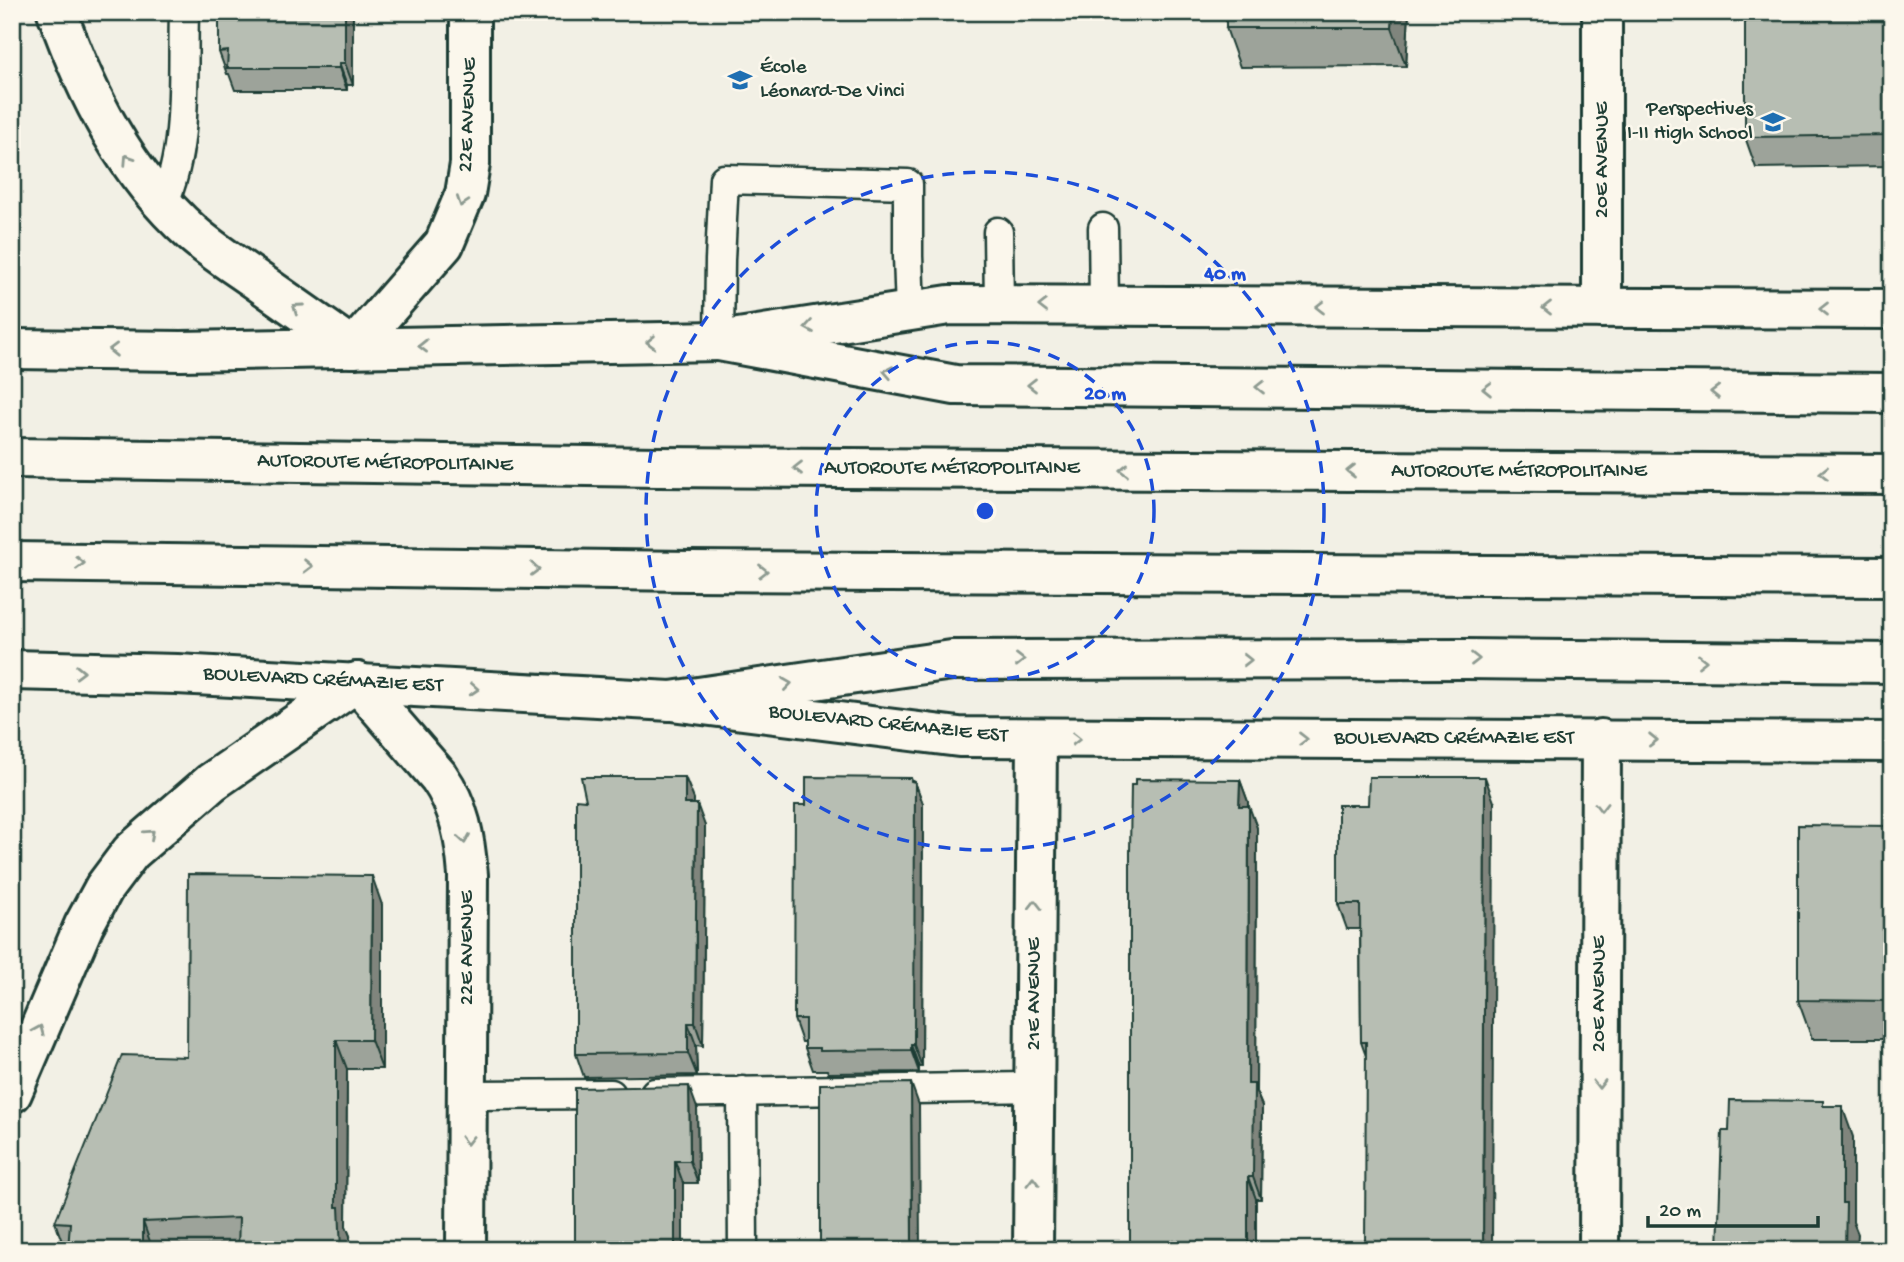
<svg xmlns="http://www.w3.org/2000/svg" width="1904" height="1262" font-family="'Gochi Hand',sans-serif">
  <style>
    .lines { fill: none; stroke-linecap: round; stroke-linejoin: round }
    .service-casing { stroke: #1f3d34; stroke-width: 33 }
    .minor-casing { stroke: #1f3d34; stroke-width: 44 }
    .secondary-casing { stroke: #1f3d34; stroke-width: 44 }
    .primary-casing { stroke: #1f3d34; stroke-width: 44 }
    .motorway-casing { stroke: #1f3d34; stroke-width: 44 }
    .service { stroke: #fbf7ec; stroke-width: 28 }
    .minor { stroke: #fbf7ec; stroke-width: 38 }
    .secondary { stroke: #fbf7ec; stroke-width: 38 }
    .primary { stroke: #fbf7ec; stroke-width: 38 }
    .motorway { stroke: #fbf7ec; stroke-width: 38 }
    .wall { fill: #9da39a; stroke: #1f3d34; stroke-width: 2 }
    .shaded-wall { fill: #80857d; stroke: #1f3d34; stroke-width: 2 }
    .building { fill: #b7beb3; stroke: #1f3d34; stroke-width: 2 }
    .oneway { stroke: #8d9a90 }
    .ring { fill: none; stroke: #1d4ed8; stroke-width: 3.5; stroke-dasharray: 12 9 }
    .labels { text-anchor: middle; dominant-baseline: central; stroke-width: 5; stroke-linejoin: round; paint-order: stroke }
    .poi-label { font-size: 21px; fill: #1f3d34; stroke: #fbf7ec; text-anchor: start }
    .street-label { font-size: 21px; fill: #1f3d34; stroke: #fbf7ec }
    .centre { fill: #1d4ed8; stroke: #fbf7ec; stroke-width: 3.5 }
    .ring-label { font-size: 21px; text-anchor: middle; font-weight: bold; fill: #1d4ed8; stroke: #fbf7ec; stroke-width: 5; stroke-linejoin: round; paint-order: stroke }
  </style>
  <rect width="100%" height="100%" fill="#f2f0e5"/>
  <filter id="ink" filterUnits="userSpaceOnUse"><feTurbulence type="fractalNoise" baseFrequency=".0143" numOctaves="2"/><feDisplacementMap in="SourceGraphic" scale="14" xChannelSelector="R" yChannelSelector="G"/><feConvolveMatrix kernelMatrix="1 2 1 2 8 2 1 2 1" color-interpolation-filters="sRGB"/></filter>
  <g filter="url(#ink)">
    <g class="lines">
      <!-- service casing -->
      <g class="service-casing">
        <path id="service" d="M163 204C189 148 182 73 184 12
          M1103 228 1104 306
          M998 232 999 306
          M719 341 720 260 724 179 908 184V256L910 312
          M742 1091 743 1250
          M655 1093 1034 1087
          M467 1095 611 1094"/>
      </g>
      <!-- minor casing -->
      <g class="minor-casing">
        <path id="minor" d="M1602 308V12
          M353 348 444 244 465 194 470 164V12
          M357 682 439 777C460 807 465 838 468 875L466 1250
          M1033 1250 1037 739
          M1599 1250 1601 739"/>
      </g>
      <!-- secondary casing -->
      <g class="secondary-casing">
        <path id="secondary" d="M12 349 181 351 719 341 949 305 1892 309
          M12 670 177 674 671 701 959 737 1892 742"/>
      </g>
      <!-- primary casing -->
      <g class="primary-casing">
        <path id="primary" d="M57 12C86 94 126 174 192 233 210 249 232 263 252 277 286 301 319 324 353 348
          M12 1093 84 925 104 888 131 852 212 782 357 682"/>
      </g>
      <!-- motorway casing -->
      <g class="motorway-casing">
        <path id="motorway" d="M719 341 955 385 1892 393
          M12 458 658 467 1892 474
          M12 562 689 571 1892 577
          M671 701 952 660 1466 659 1892 663"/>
      </g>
      <!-- service -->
      <use href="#service" class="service"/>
      <!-- minor -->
      <use href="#minor" class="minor"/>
      <!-- secondary -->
      <use href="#secondary" class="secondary"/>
      <!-- primary -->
      <use href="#primary" class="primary"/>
      <!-- motorway -->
      <use href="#motorway" class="motorway"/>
    </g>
    <!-- wall -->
    <path class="wall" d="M219 12H353V85H347V90H235L229 74H227L219 52Z
      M1409 12 1406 66 1240 67 1226 28Z
      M1892 12V166L1756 168 1745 137Z
      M1240 780 1248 802V806L1257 828 1256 1092 1262 1106 1261 1199H1256V1250L1135 785Z
      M913 781 915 782 923 804 922 1067H919V1072L828 1073 827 1070H813L805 1048V1042H802L794 1019 806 805Z
      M694 799 693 804 705 826 703 1046 696 1045 697 1075 584 1077 576 1054Z
      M1494 802 1366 1056 1361 1042 1360 929H1347L1338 904 1368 805Z
      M1892 826V1039H1812L1798 1000Z
      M382 905V1069H347L346 1226 350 1236 238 1247 180 1250H65L55 1222 187 1057Z
      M697 1108 698 1183H683L575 1250Z"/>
    <!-- shaded-wall -->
    <path class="shaded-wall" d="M345 12H353V85L345 63Z
      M1393 12H1409L1406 66 1392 28Z
      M339 63 347 85V90L339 68Z
      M685 777 694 799 693 826 685 804Z
      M1485 777 1494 802 1492 1250H1483Z
      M911 778 915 788V782L923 804 922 1067 914 1045Z
      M1240 780 1248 802 1247 828 1239 806Z
      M697 804 705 826 703 1046 695 1023Z
      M1249 806 1257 828 1256 1092 1262 1106 1261 1199 1253 1177 1248 1084Z
      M372 876 382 905V1069L371 1040Z
      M688 1023 696 1045 697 1075 688 1053Z
      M336 1040 347 1069 346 1226 350 1236V1250H341L336 1207Z
      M911 1045 919 1067V1072L911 1050Z
      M911 1083 919 1105 920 1250H912Z
      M689 1086 697 1108 698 1183 690 1161Z
      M1842 1106 1853 1137V1222L1858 1234 1857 1250H1845L1842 1203Z
      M675 1161 683 1183V1250H675Z
      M1248 1177 1256 1199V1250H1248Z
      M143 1222 153 1250H143Z"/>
    <!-- building -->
    <path class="building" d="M219 12H345V63H339V68H227L228 51 219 52Z
      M1226 12H1393L1392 28H1226Z
      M1745 12H1892V135L1745 137Z
      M581 777H685V804H697L695 1023H688V1053L576 1054V799L586 800Z
      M806 777 911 778V781L915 782 914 1045H911V1050L820 1051V1048H805V1019H794L795 805H806Z
      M1369 777H1485L1483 1250H1365L1366 1042H1361L1360 904H1338V805H1368Z
      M1135 779 1240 780 1239 806H1249L1248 1084H1254L1253 1177H1248V1250H1130V853L1131 785H1135Z
      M1798 825 1892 826V1001L1798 1000Z
      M188 874 372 876 371 1040H336V1207H339L341 1250H238L239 1218 143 1222V1250H68L70 1223 55 1222 122 1055 187 1057Z
      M911 1083 912 1250H820V1084Z
      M689 1086 690 1161H675V1250H575V1088Z
      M1730 1100 1823 1101V1106H1842V1203H1846L1845 1250H1718L1722 1131H1729Z"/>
    <!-- one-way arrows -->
    <defs><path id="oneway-chevron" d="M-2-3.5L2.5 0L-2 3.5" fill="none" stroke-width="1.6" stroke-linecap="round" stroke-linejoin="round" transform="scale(1.75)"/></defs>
    <g class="oneway">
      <use href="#oneway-chevron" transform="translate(128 159) rotate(-123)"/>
      <use href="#oneway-chevron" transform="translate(462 202) rotate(109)"/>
      <use href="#oneway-chevron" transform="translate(1043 306) rotate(180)"/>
      <use href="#oneway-chevron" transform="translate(1320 307) rotate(-180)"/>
      <use href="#oneway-chevron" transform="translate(297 308) rotate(-145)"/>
      <use href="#oneway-chevron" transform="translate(1547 308) rotate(-180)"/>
      <use href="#oneway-chevron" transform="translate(1824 309) rotate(-180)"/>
      <use href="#oneway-chevron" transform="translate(809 327) rotate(171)"/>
      <use href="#oneway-chevron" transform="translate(651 342) rotate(179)"/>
      <use href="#oneway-chevron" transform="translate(423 346) rotate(179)"/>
      <use href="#oneway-chevron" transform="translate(113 350) rotate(-179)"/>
      <use href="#oneway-chevron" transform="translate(888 372) rotate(-169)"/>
      <use href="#oneway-chevron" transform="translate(1032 385) rotate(-180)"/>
      <use href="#oneway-chevron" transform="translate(1260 387) rotate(-180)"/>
      <use href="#oneway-chevron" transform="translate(1487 389) rotate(-179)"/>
      <use href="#oneway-chevron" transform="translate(1715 392) rotate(-179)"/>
      <use href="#oneway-chevron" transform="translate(798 468) rotate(-180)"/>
      <use href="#oneway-chevron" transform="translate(1124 470) rotate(-180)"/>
      <use href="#oneway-chevron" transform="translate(1351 471) rotate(-180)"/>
      <use href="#oneway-chevron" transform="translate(1824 473) rotate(-180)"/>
      <use href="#oneway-chevron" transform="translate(80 563) rotate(1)"/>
      <use href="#oneway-chevron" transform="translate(308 566) rotate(1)"/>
      <use href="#oneway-chevron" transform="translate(535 569) rotate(1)"/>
      <use href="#oneway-chevron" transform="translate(763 571)"/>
      <use href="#oneway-chevron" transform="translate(1475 659)"/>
      <use href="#oneway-chevron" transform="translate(1020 660)"/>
      <use href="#oneway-chevron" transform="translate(1247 660)"/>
      <use href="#oneway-chevron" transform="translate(1702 661)"/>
      <use href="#oneway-chevron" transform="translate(80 672) rotate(1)"/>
      <use href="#oneway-chevron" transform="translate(787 684) rotate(-8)"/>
      <use href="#oneway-chevron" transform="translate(474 689) rotate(3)"/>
      <use href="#oneway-chevron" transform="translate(1076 739)"/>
      <use href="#oneway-chevron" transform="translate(1303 739)"/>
      <use href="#oneway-chevron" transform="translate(1653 740) rotate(1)"/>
      <use href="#oneway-chevron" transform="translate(1601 807) rotate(90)"/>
      <use href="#oneway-chevron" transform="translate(150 834) rotate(-42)"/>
      <use href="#oneway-chevron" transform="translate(464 839) rotate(81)"/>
      <use href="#oneway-chevron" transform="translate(1035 905) rotate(-90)"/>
      <use href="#oneway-chevron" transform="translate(39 1030) rotate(-67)"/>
      <use href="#oneway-chevron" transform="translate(1599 1084) rotate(90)"/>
      <use href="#oneway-chevron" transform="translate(467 1140) rotate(90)"/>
      <use href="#oneway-chevron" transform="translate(1033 1182) rotate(-90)"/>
    </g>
  </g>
  <!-- distance rings -->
  <g class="ring">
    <circle cx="985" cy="511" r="169"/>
    <circle cx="985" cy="511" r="339"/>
  </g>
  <!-- icons -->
  <defs>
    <g id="school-bare" transform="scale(1.89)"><path d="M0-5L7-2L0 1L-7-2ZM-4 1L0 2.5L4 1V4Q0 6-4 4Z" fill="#1f6fb2" stroke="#fbf7ec" stroke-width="2.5" paint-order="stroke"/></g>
  </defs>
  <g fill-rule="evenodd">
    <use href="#school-bare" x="740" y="80"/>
    <use href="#school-bare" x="1773" y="122"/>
  </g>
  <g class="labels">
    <!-- poi labels -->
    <g class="poi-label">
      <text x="760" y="68">École<tspan x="760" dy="24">Léonard-De Vinci</tspan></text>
      <text x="1753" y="110" text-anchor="end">Perspectives<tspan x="1753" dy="24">I-II High School</tspan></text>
    </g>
    <!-- street labels -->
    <g class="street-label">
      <text transform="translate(469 115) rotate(-88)">22E AVENUE</text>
      <text transform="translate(1603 160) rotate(-90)">20E AVENUE</text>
      <text transform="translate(385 464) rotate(1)">AUTOROUTE MÉTROPOLITAINE</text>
      <text x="952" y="469">AUTOROUTE MÉTROPOLITAINE</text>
      <text x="1519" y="472">AUTOROUTE MÉTROPOLITAINE</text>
      <text transform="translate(323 681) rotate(3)">BOULEVARD CRÉMAZIE EST</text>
      <text transform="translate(888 725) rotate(6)">BOULEVARD CRÉMAZIE EST</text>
      <text x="1454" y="739">BOULEVARD CRÉMAZIE EST</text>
      <text transform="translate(468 948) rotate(-90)">22E AVENUE</text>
      <text transform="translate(1035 994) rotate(-90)">21E AVENUE</text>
      <text transform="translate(1600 994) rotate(-90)">20E AVENUE</text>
    </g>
  </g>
  <circle cx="985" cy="511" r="10" class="centre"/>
  <g class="ring-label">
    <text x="1225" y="279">40 m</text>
    <text x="1105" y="399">20 m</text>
  </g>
  <!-- margin -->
  <rect width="1904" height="1262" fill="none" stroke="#fbf7ec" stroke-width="42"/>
  <rect x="21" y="21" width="1862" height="1220" fill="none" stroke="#1f3d34" stroke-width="2.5" filter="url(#ink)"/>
  <!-- scale -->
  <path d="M1648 1216v10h170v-10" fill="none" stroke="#1f3d34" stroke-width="3.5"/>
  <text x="1659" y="1216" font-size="21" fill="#1f3d34" stroke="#fbf7ec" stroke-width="5" paint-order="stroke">20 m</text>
</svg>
